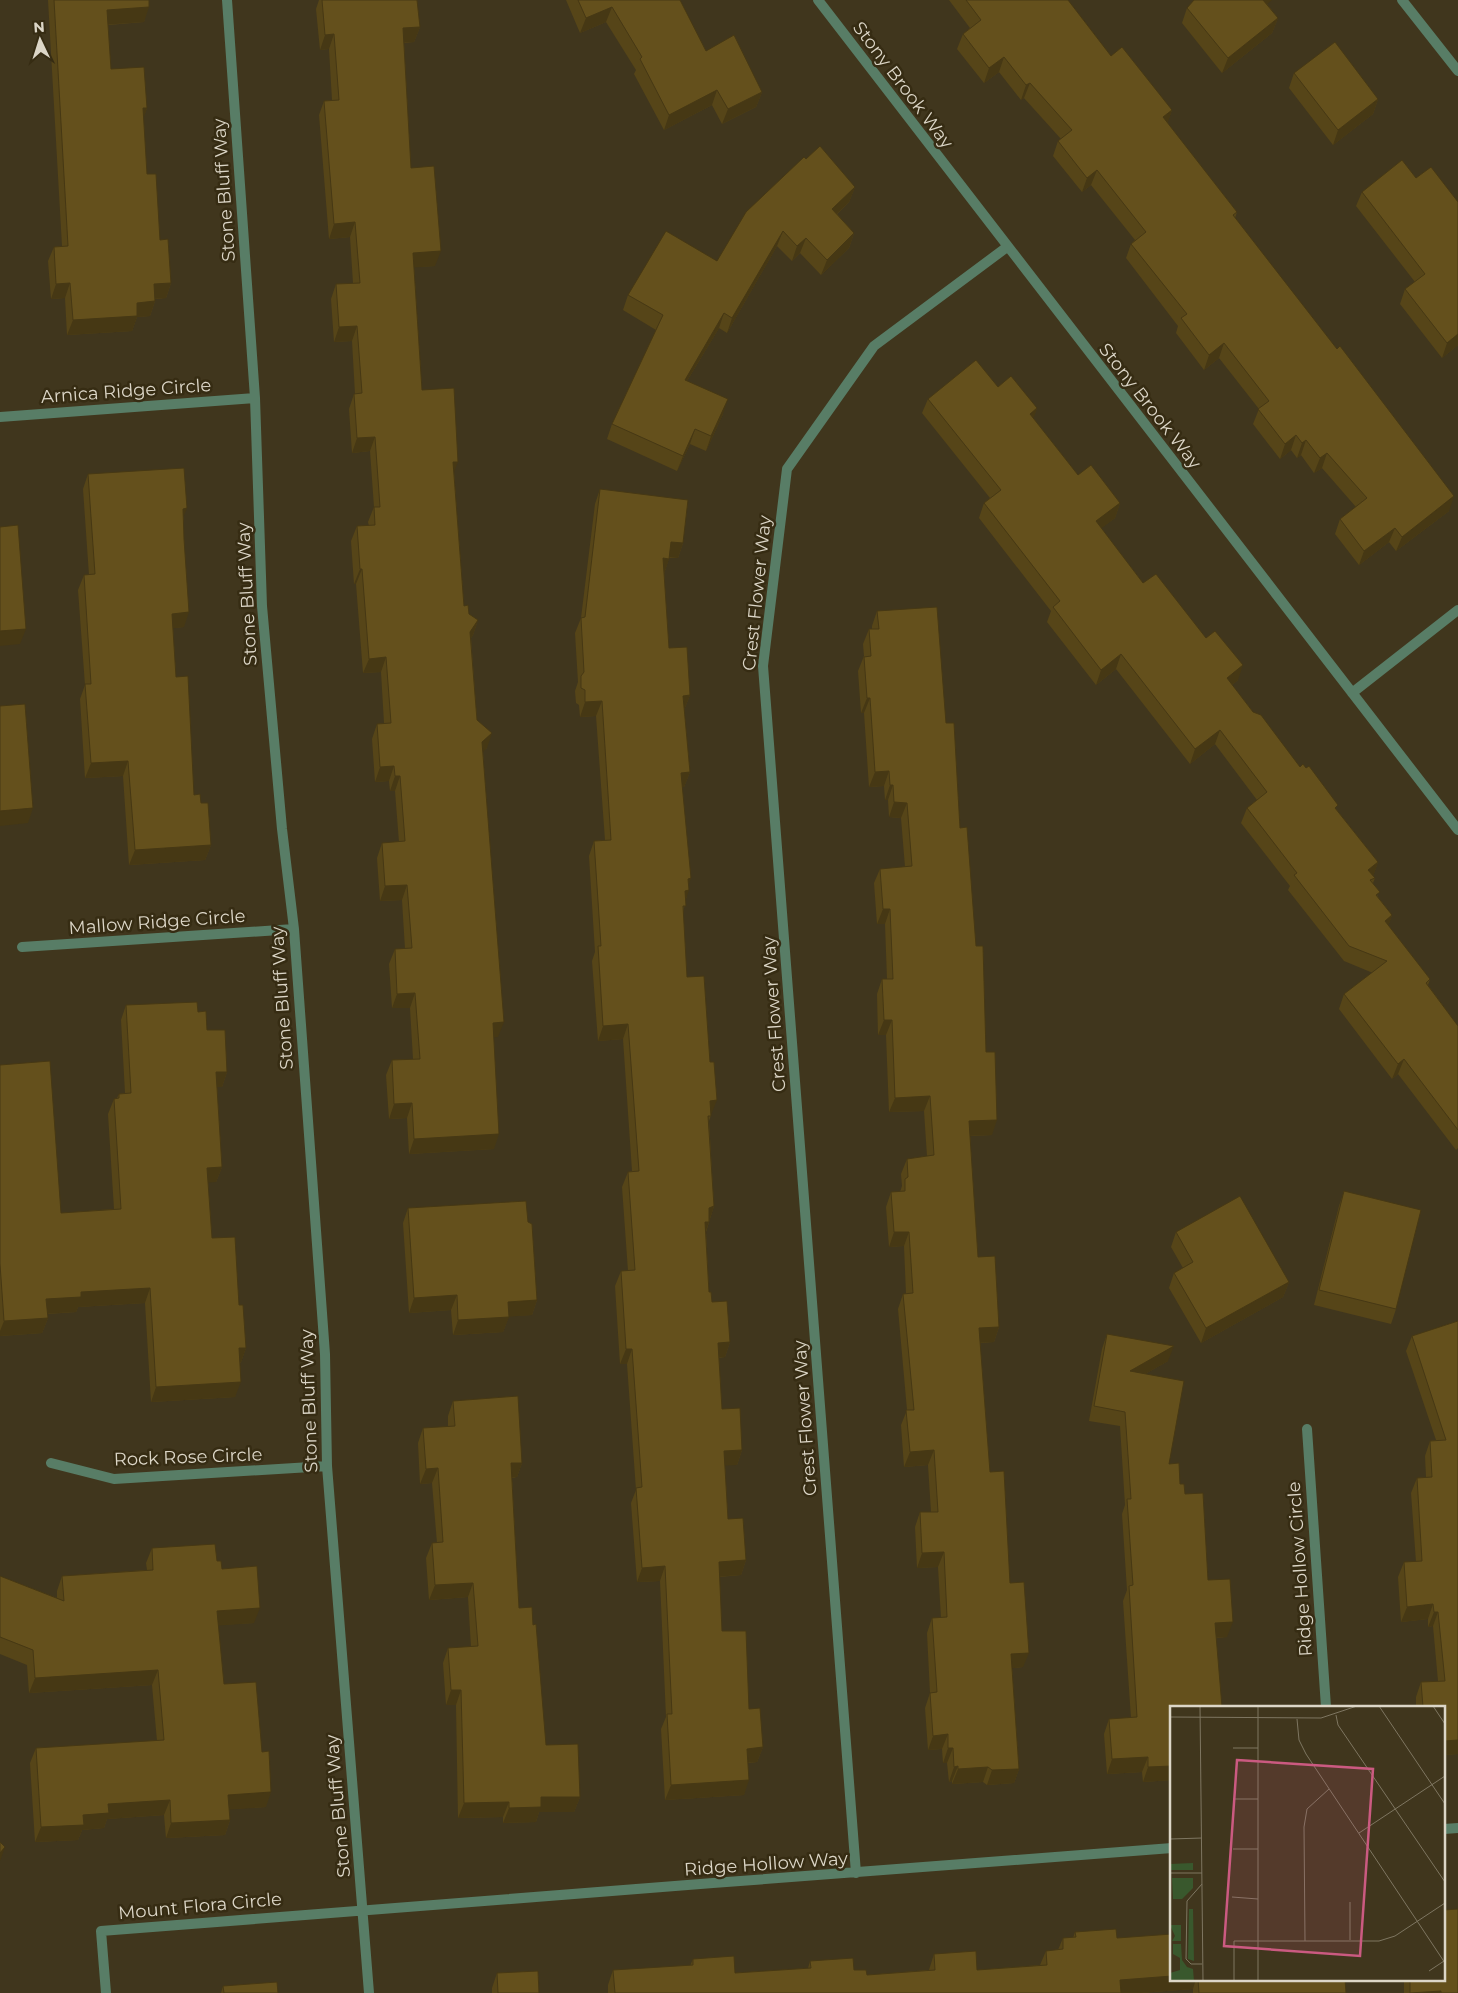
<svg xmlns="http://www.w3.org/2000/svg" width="1458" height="1993" font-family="Montserrat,sans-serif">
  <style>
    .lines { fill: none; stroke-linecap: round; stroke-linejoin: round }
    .street { stroke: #587d66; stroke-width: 10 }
    .wall { fill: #564518 }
    .shaded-wall { fill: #463814 }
    .building { fill: #64501c; stroke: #463814 }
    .labels { text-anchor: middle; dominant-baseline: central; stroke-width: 5; stroke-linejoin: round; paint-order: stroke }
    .street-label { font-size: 18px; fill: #dcd6c7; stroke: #362c13 }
    .inset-road { fill: none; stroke: #7e7661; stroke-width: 1 }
    .view { fill: #cb5a81; fill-opacity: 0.15; stroke: #cb5a81; stroke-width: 2.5 }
    .inset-edge { fill: none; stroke: #dcd6c7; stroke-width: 2.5 }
  </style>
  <rect width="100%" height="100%" fill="#40361d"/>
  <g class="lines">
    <!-- street -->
    <path class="street" d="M227 0 255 398 262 606 282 829 294 929 325 1354 327 1466 369 1993
      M818 0 1458 830
      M1402 0 1458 71
      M0 417 255 398
      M1352 693 1458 610
      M22 947 294 929
      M1307 1429 1326 1707
      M51 1463 114 1479 327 1466
      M1444 1829 1458 1828
      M856 1873 763 666 787 469 874 346 1007 247
      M106 1993 101 1931C458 1900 815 1877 1172 1848"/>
  </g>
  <!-- wall -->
  <path class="wall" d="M48 0H149L144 22 108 25 111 69 147 108 143 118 147 174 160 240 171 283 166 298 155 299V301L150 316 137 317 132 331 67 335 65 298 51 299 48 261 54 247 62 246Z
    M319 0H417L420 27 414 42 404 43 411 168 435 266 414 267 422 390 454 472 464 606 469 614 478 620 473 635 471 638 477 720 487 748 483 751 498 1037H493L494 1149 409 1154 407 1118 389 1119 386 1075 392 1060 413 1059 410 1008H392L389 964 395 949H405L402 900 380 901 377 858 382 843 399 842 395 791H390L389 781 375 782 372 739 377 724 384 723 381 672 363 673 356 584H354L351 541 357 526H369L368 522 374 507 370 451 352 453 349 409 354 394H355L352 341 334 342 331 299 336 284 353 283 350 237 329 239 319 115 324 101 332 100 329 49 320 50 316 9Z
    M566 0H680L706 51 762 92 756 107 722 124 712 105 664 130 634 74 636 70 606 22 580 33Z
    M949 0H1068L1111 56 1172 110 1167 123 1237 212 1235 218 1449 511 1396 551 1389 542 1359 565 1335 534 1340 519 1356 507 1322 468 1314 473 1301 455 1297 458 1291 450 1280 459 1253 424 1259 409 1219 358 1204 370 1176 333 1178 326 1126 258 1131 244 1135 240 1091 185 1082 192 1053 156 1058 141 1061 139 1024 98 1021 100 999 72 984 83 957 49 963 34 970 28Z
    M1267 4 1278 18 1272 33 1222 73 1182 23 1187 8Z
    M1294 73 1378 99 1373 114 1333 145 1289 88Z
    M806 159 855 187 849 202 837 214 854 233 849 248 821 275 800 253 792 261 777 246 727 333 719 328 687 381 723 414 706 451 690 444 677 471 607 439 612 424 656 330 623 310 628 295 717 261Z
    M1416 178 1458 202V345L1442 358 1400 304 1405 289 1415 282 1356 206 1362 192Z
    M998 387 1037 408 1033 418 1078 475 1120 503 1115 518 1101 528 1143 583 1238 680 1232 685 1253 712 1336 809 1378 862 1373 876 1375 878 1373 883 1378 897 1392 915 1388 926 1430 979 1428 985 1458 1026V1148L1456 1150 1398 1074 1392 1079 1339 1009 1344 994 1373 973 1344 961 1288 890 1290 886 1241 823 1247 808 1257 800 1215 744 1190 764 1116 669 1096 685 1047 622 1051 611 979 518 984 503 990 498 922 413 928 399Z
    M88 474 184 517V627L173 628 176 677 194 795 201 803 211 845 205 860 129 865 123 776 85 778 80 699 85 685 78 590 84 575H89L83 489Z
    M600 489 683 543 678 558H669L664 574 669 648 690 695 684 710 690 772 684 787H682L689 885 683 913 687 977 711 1115 709 1121 714 1206 706 1232 709 1292 712 1302 730 1342 725 1357 719 1358 722 1409 742 1450 737 1465H725L728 1519 746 1560 741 1575 719 1577 722 1631 763 1747 757 1762 748 1763 744 1795 665 1800 661 1729 666 1717 660 1581 637 1582 631 1503 636 1490 627 1364H620L615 1286 621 1271H628L622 1187 628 1172 632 1171 623 1039 598 1041 592 961 595 952 589 856 594 841 605 840 596 716 580 717 579 705 576 703 575 691 578 682 575 633 581 618 595 504Z
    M877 611 946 723 976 946 986 1052 992 1135 970 1136 978 1257 999 1327 994 1342 980 1343 990 1472 1010 1583 1023 1667 1012 1668 1019 1769 1014 1783 987 1785 983 1782 952 1784V1781L949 1782 947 1763H943L942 1749 928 1750 925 1708 930 1693 927 1633 932 1618H941L938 1567 917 1568 915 1527 920 1512H931L928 1465 904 1467 901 1425 907 1410 898 1309 903 1294H906L904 1246 889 1247 886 1207 891 1192H900L902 1186 901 1174 907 1159 927 1156 924 1111 889 1112 886 1035H878L877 994 882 979H887L885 924H877L874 883 880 869 905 867 901 818 889 817 888 800H885L884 786 869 787 864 713H861L858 671 864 656 863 644 869 629H872V626Z
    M126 1005 198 1012 227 1072 222 1087H217L222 1167 216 1182H208L212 1238 239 1305 246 1348 241 1362 240 1363 235 1397 151 1402 145 1303 78 1307 76 1312 47 1314 48 1318 42 1333 0 1336V1065L61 1213 114 1209 108 1114 114 1099 117 1098 119 1094 125 1093 121 1020Z
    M1344 1191 1396 1309 1391 1324 1314 1305 1339 1206Z
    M408 1208 528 1222 537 1300 532 1315 509 1316 503 1332 453 1335 451 1310 409 1313 403 1223Z
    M1176 1232 1289 1282 1283 1297 1201 1343 1169 1288 1174 1273 1183 1268 1171 1247Z
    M1458 1321V1754L1444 1755V1707H1416V1697L1421 1682 1438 1681 1433 1626 1428 1627V1619L1401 1622 1398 1577 1404 1562H1416L1411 1493 1417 1478 1426 1477 1425 1456 1430 1441 1436 1440 1406 1351 1412 1336Z
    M1107 1334 1168 1361 1145 1374 1169 1464 1185 1494 1208 1580 1227 1637 1216 1638 1172 1707V1780L1143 1782 1142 1772 1107 1774 1104 1734 1109 1719 1131 1718 1123 1601 1127 1590 1122 1514 1125 1505 1120 1426 1089 1421 1102 1349Z
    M453 1401 522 1463 517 1477 512 1478 519 1608 533 1625 546 1745 580 1797 574 1812H539L536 1822 503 1823V1817L458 1818 456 1705H446L443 1663 448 1648 471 1647 468 1597 429 1600 426 1558 432 1543H437L432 1483 420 1484 418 1443 423 1428 448 1427V1416Z
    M152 1548 217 1561 254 1623 218 1625 224 1684 266 1807 229 1809 230 1820 225 1835 166 1838 164 1815 107 1819 104 1828 82 1830 78 1840 35 1842 30 1763 36 1748 157 1741 152 1685 29 1693 27 1665 0 1654V1576L57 1598V1591L62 1576 147 1570 146 1563Z
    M1075 1932 1117 1938 1172 1979H1345L1346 1993H1193V1989L1140 1993H608V1985L613 1970 690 1966 693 1959 735 1973 808 1968 810 1961 854 1970 867 1975 929 1970 934 1954 977 1970 1040 1965 1046 1951 1058 1950 1063 1938H1073Z
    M497 1973 539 1993H492V1988Z
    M1404 1979H1444L1458 1993H1404Z
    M223 1986 278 1993H221Z"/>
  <!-- shaded-wall -->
  <path class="shaded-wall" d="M1261 0H1272L1256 13Z
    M149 7 144 22 101 25 107 10Z
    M612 7 606 22 580 33 586 18Z
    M1278 18 1272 33 1222 73 1228 58Z
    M420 27 414 42 397 43 403 28Z
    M334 34 329 49 320 50 325 35Z
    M1004 57 999 72 984 83 989 68Z
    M1030 83 1024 98 1021 100 1026 85Z
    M717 90 712 105 664 130 669 115Z
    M762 92 756 107 722 124 728 109Z
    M1378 99 1373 114 1333 145 1338 130Z
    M143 108H147L142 123Z
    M1172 110 1167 125 1163 117Z
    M1097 170 1091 185 1082 192 1087 178Z
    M855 187 849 202 826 224 832 209Z
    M355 222 350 237 329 239 334 224Z
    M783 231 777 246 727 333 732 318Z
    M854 233 849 248 821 275 827 260Z
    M806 238 800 253 792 261 797 246Z
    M441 251 435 266 407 268 413 253Z
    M70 283 65 298 51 299 56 284Z
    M171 283 166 298 149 299 154 284Z
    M155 301 150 316 137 317 132 331 67 335 73 320 137 303Z
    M724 313 719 328 679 394 685 380Z
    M357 326 352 341 334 342 339 327Z
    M1458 334V345L1442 358 1447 343Z
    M1224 343 1219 358 1204 370 1209 355Z
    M728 399 723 414 706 451 711 436Z
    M1037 408 1032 423 1030 414Z
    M695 429 690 444 677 471 683 456Z
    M1296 435 1291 450 1280 459 1285 444Z
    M375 437 370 451 352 453 357 438Z
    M1306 440 1301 455 1297 458 1302 443Z
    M1327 453 1322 468 1314 473 1320 458Z
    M453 462H458L452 477Z
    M1454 496 1449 511 1396 551 1402 537Z
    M1120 503 1115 518 1091 536 1096 521Z
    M187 508 181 523 183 509Z
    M1395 528 1389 542 1359 565 1364 551Z
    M671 542 683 543 678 558 666 557Z
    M663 558 669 559 664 574Z
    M360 569H362L356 584H354Z
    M189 612 184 627 167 629 172 614Z
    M478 620 473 635 465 647 470 632Z
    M26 629 20 644 0 646V631Z
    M1121 654 1116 669 1096 685 1101 670Z
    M386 657 381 672 363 673 369 659Z
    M1243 665 1238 680 1222 693 1227 678Z
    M690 695 684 710 683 696Z
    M867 698H870L864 713H861Z
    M602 701 596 716 580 717 585 702Z
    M1220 730 1215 744 1190 764 1195 749Z
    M492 733 487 748 477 757 482 742Z
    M128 761 123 776 85 778 91 763Z
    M394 766 389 781 375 782 380 767Z
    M889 771 884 786 869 787 875 772Z
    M690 772 684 787 675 788 681 773Z
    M395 776H400L395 791H390Z
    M890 785H893L888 800H885Z
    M894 802 907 803 901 818 889 817Z
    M33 808 28 823 0 826V811Z
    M211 845 205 860 129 865 135 850Z
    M1378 862 1373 877 1368 870Z
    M691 878 687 890H689L684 905 680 906 688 879Z
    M407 885 402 900 380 901 385 886Z
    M883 909H890L885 924H877Z
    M1392 915 1387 930 1385 921Z
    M415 993 410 1008H392L397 994Z
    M884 1020H892L886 1035H878Z
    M504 1022 498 1037 487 1038 493 1023Z
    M628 1024 623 1039 598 1041 603 1026Z
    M1404 1059 1398 1074 1392 1079 1398 1064Z
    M216 1072H227L222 1087H211Z
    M930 1096 924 1111 889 1112 895 1098Z
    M717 1100 711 1115 704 1116 710 1101Z
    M412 1103 407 1118 389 1119 394 1104Z
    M997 1120 992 1135 964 1136 969 1121Z
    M499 1134 494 1149 409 1154 414 1139Z
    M222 1167 216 1182 202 1183 207 1168Z
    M714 1206 704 1237H700L709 1208Z
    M894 1232H909L904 1246 889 1247Z
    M1289 1282 1283 1297 1201 1343 1206 1328Z
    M150 1288 145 1303 78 1307 76 1312 41 1314 46 1299 81 1292Z
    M457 1295 451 1310 409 1313 414 1298Z
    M537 1300 532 1315 503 1317 508 1302Z
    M509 1317 503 1332 453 1335 458 1320Z
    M48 1318 42 1333 0 1336V1331L4 1321Z
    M999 1327 994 1342 974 1343 979 1328Z
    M730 1342 725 1357 712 1358 718 1343Z
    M1174 1346 1168 1361 1124 1386 1130 1371Z
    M239 1348H246L241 1362 233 1363Z
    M626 1349H632L627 1364H620Z
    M241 1382 235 1397 151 1402 156 1387Z
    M742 1450 737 1465 718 1466 724 1451Z
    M934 1450 928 1465 904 1467 910 1452Z
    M511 1463H522L517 1477 506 1478Z
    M438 1468 432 1483 420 1484 426 1469Z
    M944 1552 938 1567 917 1568 922 1553Z
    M746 1560 741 1575 713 1577 719 1562Z
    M665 1566 660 1581 637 1582 642 1568Z
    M473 1583 468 1597 429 1600 435 1585Z
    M1433 1604 1428 1619 1401 1622 1407 1607Z
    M260 1608 254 1623 212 1626 217 1611Z
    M1434 1612H1438L1433 1626 1428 1627Z
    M1233 1622 1227 1637 1210 1638 1215 1623Z
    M1029 1653 1023 1667 1006 1669 1011 1654Z
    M158 1670 152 1685 29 1693 35 1678Z
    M451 1690H461L456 1705H446Z
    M948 1734 942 1749 928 1750 933 1736Z
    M1458 1740V1754L1444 1755V1741Z
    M763 1747 757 1762 742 1763 747 1749Z
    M948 1748H953L947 1763H943Z
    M1148 1757 1142 1772 1107 1774 1112 1759Z
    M958 1766 952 1781 949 1782 954 1767Z
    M1172 1766V1780L1143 1782 1148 1767Z
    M988 1767 983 1782 952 1784 958 1769Z
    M1019 1769 1014 1783 987 1785 992 1770Z
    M749 1780 744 1795 665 1800 671 1785Z
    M271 1792 266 1807 223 1810 228 1795Z
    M541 1797H580L574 1812H539L536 1822 503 1823 509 1808Z
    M170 1800 164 1815 107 1819 104 1828 82 1830 78 1840 35 1842 41 1827 83 1815 108 1804Z
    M509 1802 503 1817 458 1818 464 1803Z
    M230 1820 225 1835 166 1838 171 1823Z
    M5 1847 0 1861V1853Z
    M1172 1976V1979H1196L1193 1989 1140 1993H1115L1120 1980Z
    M1441 1991 1440 1993H1410Z"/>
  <!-- building -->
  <path class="building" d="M54 0H149V7L107 10 111 69 144 67 147 108H143L147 174H156L160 240 168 239 171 283 154 284 155 301 137 303V316L73 320 70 283 56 284 54 247 68 246Z
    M322 0H417L420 27 403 28 411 168 434 166 441 251 413 253 422 390 454 388 458 462H453L464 606 468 605 469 614 478 620 470 632 477 720 492 733 482 742 504 1022 493 1023 499 1134 414 1139 412 1103 394 1104 392 1060 420 1059 415 993 397 994 395 949 412 948 407 885 385 886 382 843 405 841 400 776H395L394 766 380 767 377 724 391 723 386 657 369 659 362 569H360L357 526 375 525 374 507H380L375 437 357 438 354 394 362 393 357 326 339 327 336 284 360 283 355 222 334 224 324 101 339 100 334 34 325 35Z
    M578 0H680L706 51 734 35 762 92 728 109 717 90 669 115 640 59 642 57 612 7 586 18Z
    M966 0H1068L1111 56 1122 47 1172 110 1163 117 1237 212 1233 215 1337 349 1340 346 1454 496 1402 537 1395 528 1364 551 1340 519 1367 498 1327 453 1320 458 1306 440 1302 443 1296 435 1285 444 1258 409 1269 401 1224 343 1209 355 1181 318 1187 314 1131 244 1146 232 1097 170 1087 178 1058 141 1072 130 1030 83 1026 85 1004 57 989 68 963 34 981 20Z
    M1194 0H1263L1278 18 1228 58 1187 8Z
    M1335 42 1378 99 1338 130 1294 73Z
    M820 146 855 187 832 209 854 233 827 260 806 238 797 246 783 231 732 318 724 313 685 380 728 399 711 436 695 429 683 456 612 424 663 315 628 295 666 231 717 261 746 212 804 157 806 159Z
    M1402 160 1416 178 1431 167 1458 202V334L1447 343 1405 289 1425 274 1362 192Z
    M976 360 998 387 1011 376 1037 408 1030 414 1078 475 1091 465 1120 503 1096 521 1143 583 1156 574 1206 638 1215 631 1243 665 1227 678 1253 712 1261 715 1300 767 1303 764 1306 768 1309 766 1338 805 1335 808 1378 862 1368 870 1375 878 1370 880 1380 892 1376 895 1392 915 1385 921 1430 979 1426 983 1458 1026V1130L1404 1059 1398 1064 1344 994 1387 961 1349 946 1294 875 1297 873 1247 808 1267 792 1220 730 1195 749 1121 654 1101 670 1053 607 1060 601 984 503 1001 490 928 399Z
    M184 468 187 508 183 509 184 539 189 612 172 614 176 677 188 676 194 795 200 794 201 803H208L211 845 135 850 128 761 91 763 85 684H91L84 575 95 574 88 474Z
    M600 489 688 500 683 543 671 542 669 559 663 558 669 648 687 647 690 695 683 696 690 772 681 773 691 878 688 879 689 890 685 891 686 906H683L687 977 704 976 710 1062H714L717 1100 710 1101 711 1116H708L714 1206 709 1208V1222H705L709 1292H711L712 1302 727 1301 730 1342 718 1343 722 1409 740 1408 742 1450 724 1451 728 1519 743 1518 746 1560 719 1562 722 1631H746L749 1709 760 1708 763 1747 747 1749 749 1780 671 1785 667 1714H672L665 1566 642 1568 636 1488 642 1487 632 1349H626L621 1271 635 1270 628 1172 639 1171 628 1024 603 1026 598 946H601L594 841 611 840 602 701 585 702V690L581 688V676L584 672 581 618 585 617Z
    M18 525 26 629 0 631V527Z
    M937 607 946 723H954L960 828 967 827 976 946H983L986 1052H995L997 1120 969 1121 978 1257 995 1256 999 1327 979 1328 990 1472 1004 1471 1010 1583 1024 1582 1029 1653 1011 1654 1019 1769 992 1770 988 1767 958 1769V1766L954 1767 953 1748H948V1734L933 1736 930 1693 937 1692 932 1618 947 1617 944 1552 922 1553 920 1512H938L934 1450 910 1452 906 1410H914L903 1294 913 1293 909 1232H894L891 1192 905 1191V1179L908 1177 907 1159 934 1155 930 1096 895 1098 892 1020H884L882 979H893L890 909H883L880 869 912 866 907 803 894 802 893 785H890L889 771 875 772 870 698H867L864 657 871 656 869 629H879L877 611Z
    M25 704 33 808 0 811V706Z
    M197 1002 198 1012 206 1011 207 1030H225L227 1072H216L222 1167 207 1168 212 1238 235 1237 239 1305H243L246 1348H239L241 1382 156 1387 150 1288 81 1292V1297L46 1299 48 1318 4 1321 0 1264V1065L50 1061 61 1213 121 1209 114 1099 119 1098V1094L131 1093 126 1005Z
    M1344 1191 1421 1210 1396 1309 1319 1290Z
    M1240 1196 1289 1282 1206 1328 1174 1273 1193 1262 1176 1232Z
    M526 1201 528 1222 532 1224 537 1300 508 1302 509 1317 458 1320 457 1295 414 1298 408 1208Z
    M1458 1321V1740L1444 1741V1707H1423L1421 1682 1445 1681 1438 1612H1434L1433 1604 1407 1607 1404 1562 1422 1561 1417 1478 1432 1477 1430 1441 1446 1440 1412 1336Z
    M1107 1334 1174 1346 1130 1371 1184 1381 1169 1464 1179 1463 1180 1484H1184L1185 1494 1203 1493 1208 1580 1230 1579 1233 1622 1215 1623 1222 1707H1172V1766L1148 1767V1757L1112 1759 1109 1719 1137 1717 1129 1586 1133 1585 1127 1499H1131L1125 1412 1094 1406Z
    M518 1396 522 1463H511L519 1608 532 1607 533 1625 536 1624 546 1745 578 1744 580 1797H541V1807L509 1808V1802L464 1803 461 1690H451L448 1648 478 1646 473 1583 435 1585 432 1543 443 1542 438 1468 426 1469 423 1428 455 1426 453 1401Z
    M215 1544 217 1561H221L222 1569 257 1566 260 1608 217 1611 224 1684 256 1682 262 1752 269 1751 271 1792 228 1795 230 1820 171 1823 170 1800 108 1804 109 1813 83 1815 84 1825 41 1827 36 1748 164 1740 158 1670 35 1678 33 1650 0 1637V1576L64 1601 62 1576 153 1570 152 1548Z
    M0 1842 5 1847 0 1853Z
    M1458 1909V1993H1441V1991L1410 1993V1979H1444V1910Z
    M1116 1929 1117 1938 1172 1934V1976L1120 1980 1121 1993H615L613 1970 693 1965V1959L734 1956 735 1973 811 1968 810 1961 853 1958 854 1970H866L867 1975 935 1970 934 1954 976 1951 977 1970 1047 1965 1046 1951 1063 1949V1938L1076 1937 1075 1932Z
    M538 1971 539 1993H498L497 1973Z
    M1198 1979H1345L1346 1993H1199Z
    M277 1982 278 1993H224L223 1986Z"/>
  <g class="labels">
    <!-- street labels -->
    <g class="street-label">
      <text transform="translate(903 85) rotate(53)">Stony Brook Way</text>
      <text transform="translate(224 190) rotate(-94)">Stone Bluff Way</text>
      <text transform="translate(126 391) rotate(-4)">Arnica Ridge Circle</text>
      <text transform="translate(1150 406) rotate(52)">Stony Brook Way</text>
      <text transform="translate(757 593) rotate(-84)">Crest Flower Way</text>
      <text transform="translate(247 594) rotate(-93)">Stone Bluff Way</text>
      <text transform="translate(157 922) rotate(-4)">Mallow Ridge Circle</text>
      <text transform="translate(282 998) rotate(-94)">Stone Bluff Way</text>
      <text transform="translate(774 1014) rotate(-94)">Crest Flower Way</text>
      <text transform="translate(309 1401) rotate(-92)">Stone Bluff Way</text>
      <text transform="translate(805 1418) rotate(-94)">Crest Flower Way</text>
      <text transform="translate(188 1457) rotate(-2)">Rock Rose Circle</text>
      <text transform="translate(1300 1569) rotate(-94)">Ridge Hollow Circle</text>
      <text transform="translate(338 1806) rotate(-95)">Stone Bluff Way</text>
      <text transform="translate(766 1864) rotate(-4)">Ridge Hollow Way</text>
      <text transform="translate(200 1906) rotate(-5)">Mount Flora Circle</text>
    </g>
  </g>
  <!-- overview -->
  <g transform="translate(1170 1706)">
    <rect width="275" height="275" fill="#40361d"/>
    <path d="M23 157V164H1L0 161V158ZM23 172V182L12 193H3L2 172ZM19 203H23L24 255 18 253ZM0 219H11V235H2L5 230ZM3 238H11L12 254 17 261 23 263 24 275H0V267L10 264V252L3 248Z" fill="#39582d"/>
    <path class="inset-road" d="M30 0 33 275M88 0V275M209 0 275 98M263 0 275 18M166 9 168 19 275 176M0 11 151 12 187 0M127 13 129 34 136 48 275 257M63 42H88M63 93H88M189 127 275 70M0 133 32 132M63 143H88M0 167H32M32 178 17 195 16 253 21 258H32M62 191 88 193M180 234V196M135 235 134 121 137 103 159 83M259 265 274 255M64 275V235H209L225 230 275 197"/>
    <path class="view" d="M67 54 203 63 190 250 54 240Z"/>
    <rect width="275" height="275" class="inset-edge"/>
  </g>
  <!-- north arrow -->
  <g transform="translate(40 40) rotate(356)" stroke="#362c13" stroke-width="4" paint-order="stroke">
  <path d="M0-4L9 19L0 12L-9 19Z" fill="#dcd6c7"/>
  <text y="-8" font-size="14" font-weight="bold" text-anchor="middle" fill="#dcd6c7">N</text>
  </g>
</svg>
